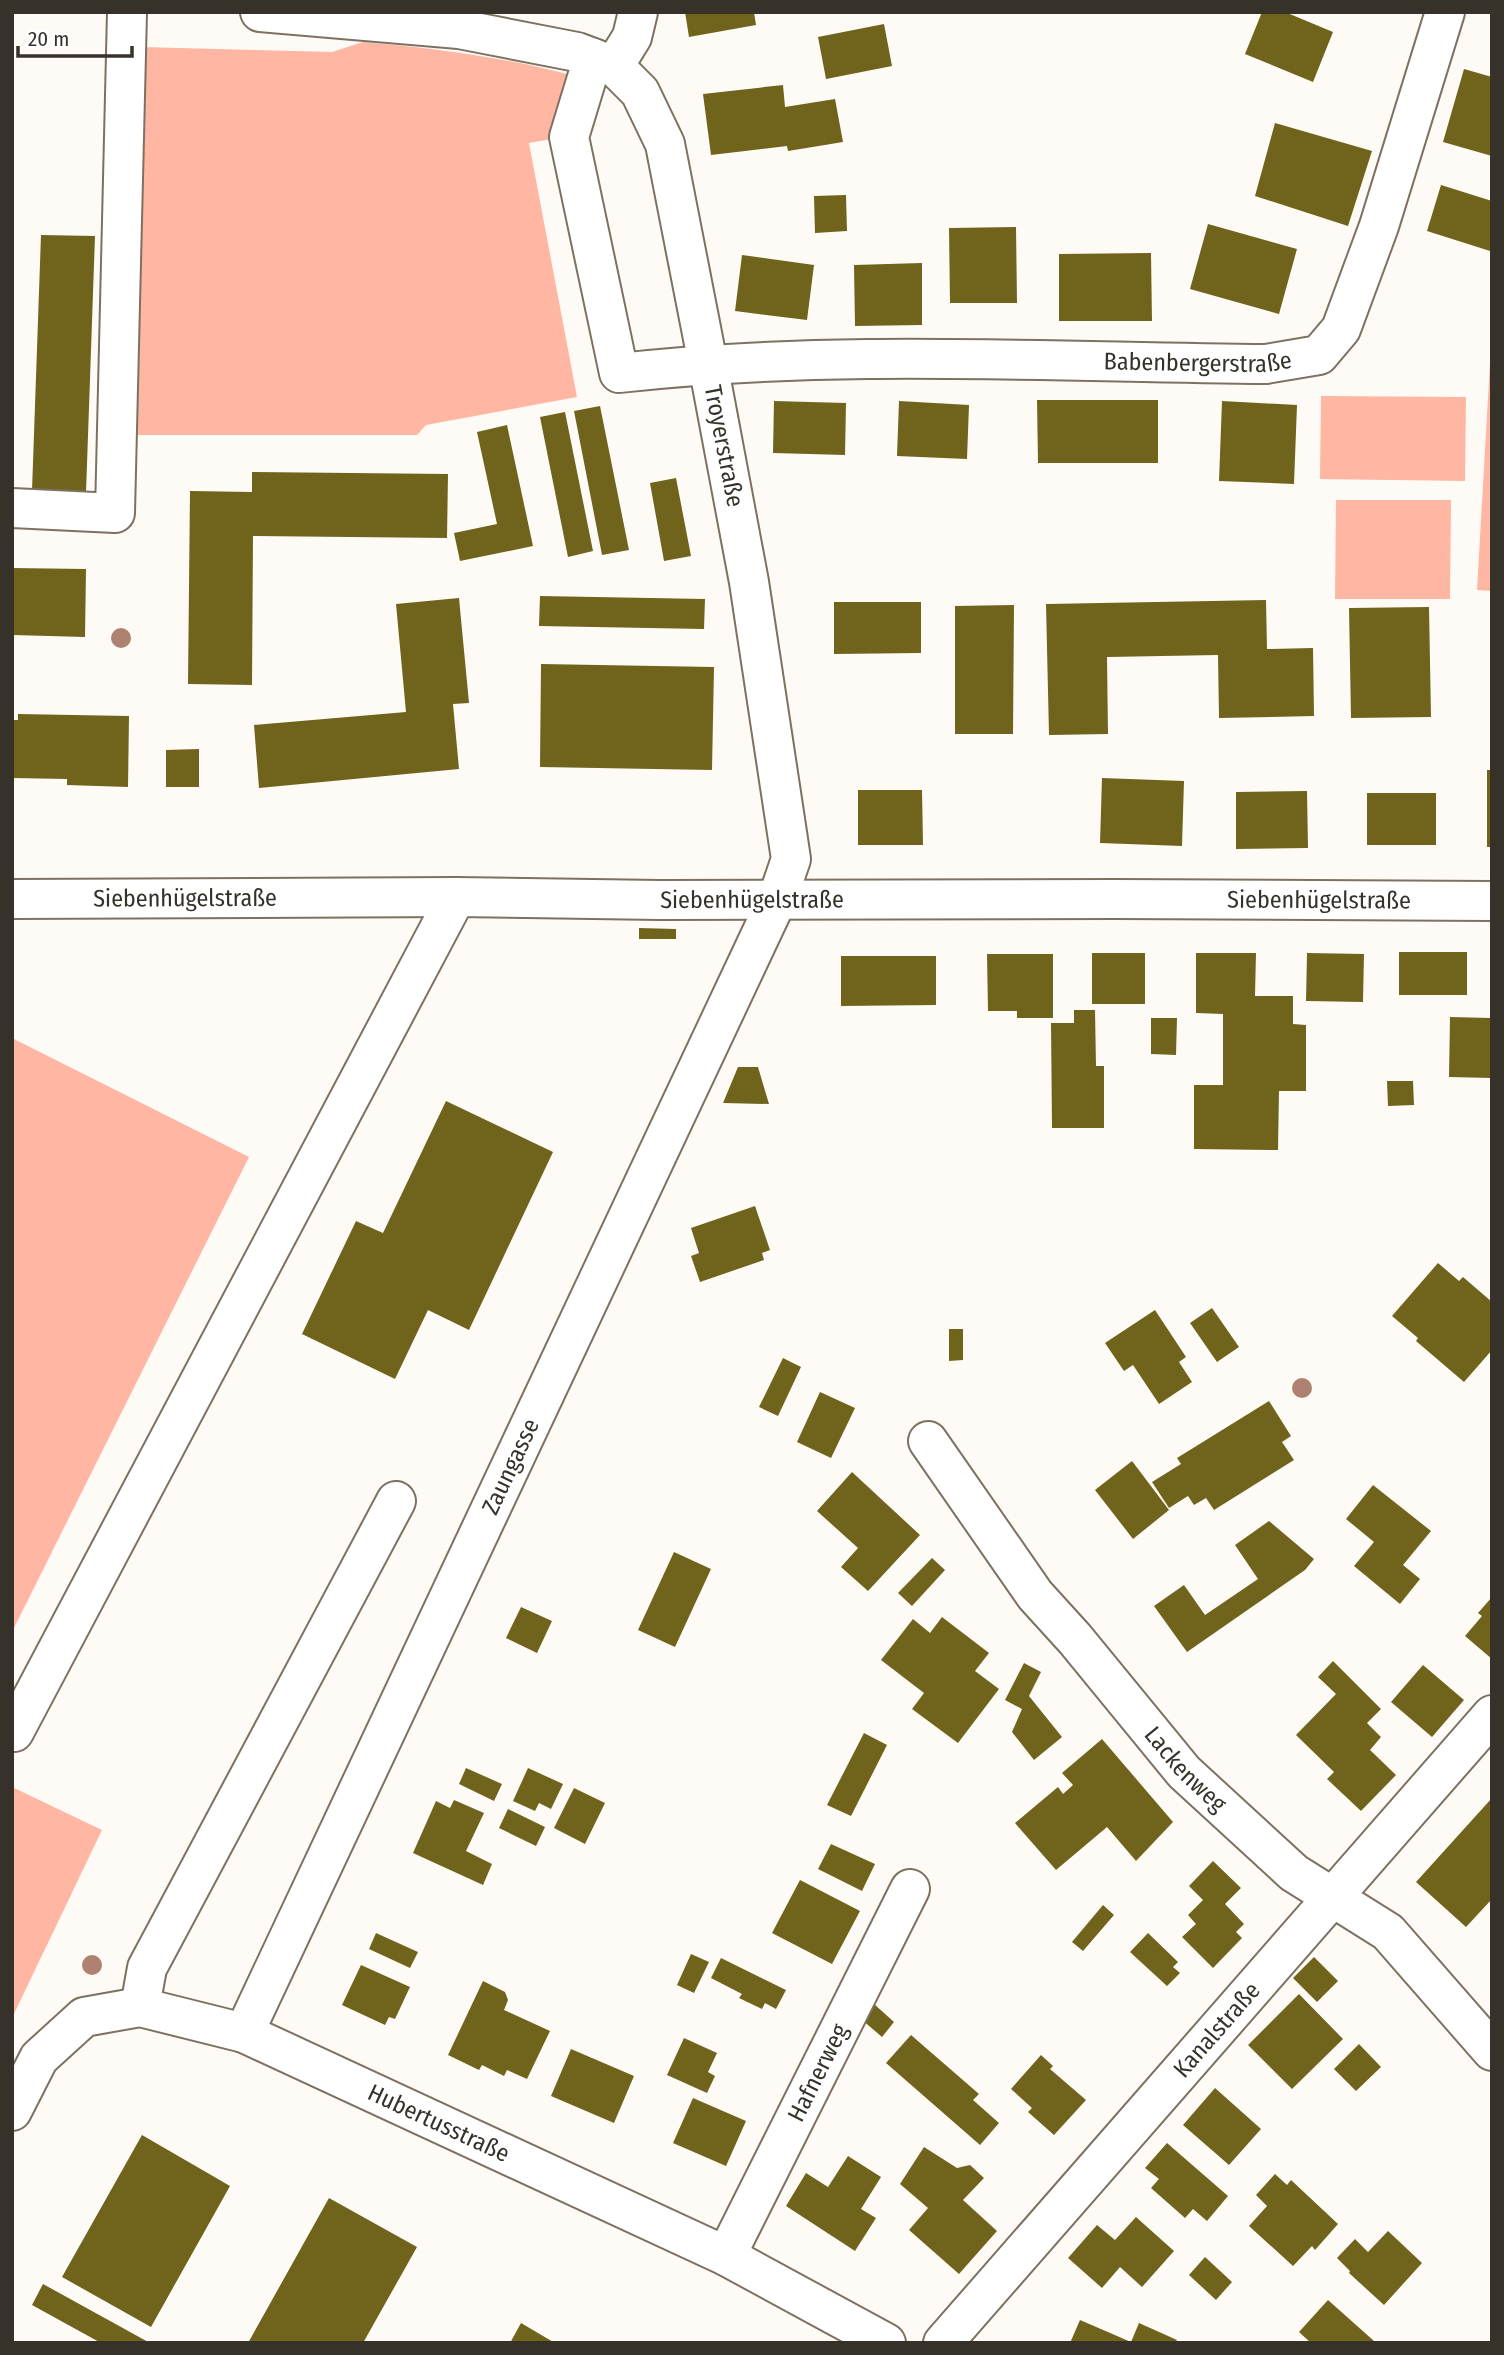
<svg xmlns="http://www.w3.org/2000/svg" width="1504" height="2355" font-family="'Fira Sans Condensed',sans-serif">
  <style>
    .green { fill: #ffb6a2 }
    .building { fill: #70631b }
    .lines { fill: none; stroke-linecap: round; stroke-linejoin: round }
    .minor-casing { stroke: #7d7161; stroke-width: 42 }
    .minor { stroke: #fff; stroke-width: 38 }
    .tree { fill: #af8171 }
    .labels { text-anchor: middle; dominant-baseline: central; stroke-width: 7; stroke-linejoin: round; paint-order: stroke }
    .street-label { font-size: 24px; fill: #36322a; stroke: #fff }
  </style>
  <rect width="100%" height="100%" fill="#fefbf7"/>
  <!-- green -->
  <path class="green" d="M363 42C434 48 502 57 571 75L552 139 529 143 577 397 426 425 417 435H130L141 47 332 52Z
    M1491 345H1492V591L1477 590Z
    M1321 396 1466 397 1465 481 1320 479Z
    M1336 500H1451L1450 599H1335Z
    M12 1038 249 1157 12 1632Z
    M12 1787 102 1830 12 2018Z"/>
  <!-- building -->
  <path class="building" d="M685 12H754L756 25 689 37Z
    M1262 12H1285L1333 32 1313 82 1245 54Z
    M884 24 892 66 826 79 818 37Z
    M1464 69 1492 77V156L1443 142Z
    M783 85 785 107 835 99 843 142 788 151 787 146 711 155 703 94Z
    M1275 123 1372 151 1348 226 1255 196Z
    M1441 185 1492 201 1490 251 1427 231Z
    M846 195 847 231 815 233 814 196Z
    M1208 224 1297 249 1279 314 1190 289Z
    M1016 227 1017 303H950L949 228Z
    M41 235 95 236 86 493 32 491Z
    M1151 253 1152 321H1059V254Z
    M742 255 814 265 807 320 735 311Z
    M922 263V325L855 326 854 265Z
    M1037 400H1158V463H1038Z
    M774 401 846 403 845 455 773 453Z
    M899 401 969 405 967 459 897 456Z
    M1222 401 1297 405 1294 484 1219 481Z
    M600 406 629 550 602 555 574 411Z
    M565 412 593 551 568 557 540 417Z
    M507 425 533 546 460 561 454 533 497 524 477 432Z
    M252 472 448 474 447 538 253 536 252 685 188 684 190 491 252 492Z
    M676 478 691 556 664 561 650 483Z
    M12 568 86 569 85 637 12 635Z
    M540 596 705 599 704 629 539 626Z
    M459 598 469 703 453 704 459 769 259 788 254 725 406 712 396 604Z
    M1266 600 1267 649 1313 648 1314 716 1219 718 1218 655 1107 657 1108 734 1049 735 1046 604Z
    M834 602H921V653L834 654Z
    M1014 605 1013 734H955V606Z
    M1429 607 1431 717 1351 718 1349 608Z
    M541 664 714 667 712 770 540 767Z
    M18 714 129 716 128 787 67 785V779L12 778V720H18Z
    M199 749V787H166V750Z
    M1487 770H1492V847H1487Z
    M1102 778 1184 781 1182 846 1100 843Z
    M858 790H922L923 845H858Z
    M1307 791 1308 848 1236 849V792Z
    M1367 793H1436V845H1367Z
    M639 928 676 929V939H639Z
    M1399 952H1467V995H1399Z
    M1092 953H1145V1004H1092Z
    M1196 953H1256L1255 996H1293V1024L1306 1025V1091H1279L1278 1150 1194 1149V1085H1223V1014L1196 1013Z
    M1307 953 1364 954 1363 1002 1306 1001Z
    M987 954H1053V1018H1017V1011H988Z
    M841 956H936V1005L841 1006Z
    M1074 1010H1095L1096 1066H1104V1128H1052L1051 1023H1074Z
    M1450 1017 1492 1018V1078L1449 1077Z
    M1151 1018H1177L1176 1055 1151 1054Z
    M738 1067H758L769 1104 723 1103Z
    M1387 1081H1413L1414 1105 1388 1106Z
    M446 1101 553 1152 469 1330 428 1310 395 1379 302 1334 356 1221 383 1233Z
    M755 1206 770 1250 762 1253 764 1260 700 1282 691 1256 699 1253 691 1228Z
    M1438 1263 1459 1281 1463 1277 1492 1302V1350L1464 1382 1416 1341 1418 1338 1392 1316Z
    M1212 1308 1239 1347 1217 1362 1190 1323Z
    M1155 1310 1186 1357 1179 1362 1192 1382 1159 1404 1133 1365 1124 1371 1105 1343Z
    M949 1329H963V1360L949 1361Z
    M783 1358 801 1367 778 1416 759 1407Z
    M820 1392 855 1408 831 1458 797 1442Z
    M1269 1401 1291 1436 1282 1442 1294 1460 1214 1510 1206 1498 1194 1505 1188 1496 1169 1508 1152 1482 1181 1464 1177 1458Z
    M1132 1461 1169 1510 1133 1539 1095 1490Z
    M852 1472 920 1535 868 1591 841 1567 858 1548 817 1511Z
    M1373 1485 1431 1531 1403 1565 1420 1579 1400 1604 1354 1566 1374 1542 1346 1519Z
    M1269 1521 1314 1559 1305 1570 1187 1652 1154 1606 1184 1585 1205 1615 1258 1579 1235 1545Z
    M674 1552 711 1569 675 1647 638 1630Z
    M932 1558 945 1570 912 1606 898 1593Z
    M1492 1597V1659L1465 1636 1482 1616 1478 1613Z
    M521 1607 552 1621 537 1653 506 1638Z
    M942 1617 989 1653 975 1671 999 1689 958 1743 912 1709 924 1693 881 1660 913 1619 930 1633Z
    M1333 1661 1381 1709 1367 1723 1381 1737 1370 1750 1396 1775 1361 1811 1327 1779 1334 1772 1296 1735 1336 1694 1318 1677Z
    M1024 1663 1041 1672 1029 1696 1062 1737 1034 1760 1012 1732 1022 1709 1005 1700Z
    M1423 1665 1464 1700 1432 1737 1391 1702Z
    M864 1733 887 1745 851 1816 827 1805Z
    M1102 1739 1173 1822 1136 1861 1107 1827 1056 1870 1015 1823 1058 1787 1063 1794 1073 1785 1062 1773Z
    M466 1768 502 1784 494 1801 459 1784Z
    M528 1768 563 1784 551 1809 539 1803 535 1811 513 1801Z
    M574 1788 605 1803 585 1844 554 1828Z
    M1492 1798V1899L1466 1927 1416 1882Z
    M454 1800 484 1813 466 1851 492 1864 483 1885 413 1853 436 1801 450 1808Z
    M508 1809 545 1827 536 1846 499 1828Z
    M831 1844 875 1864 862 1891 818 1869Z
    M1213 1861 1241 1888 1225 1904 1244 1924 1236 1932 1242 1938 1213 1968 1182 1937 1196 1924 1188 1915 1203 1900 1189 1886Z
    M800 1880 860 1911 832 1964 772 1933Z
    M1103 1905 1114 1915 1083 1951 1072 1942Z
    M376 1933 418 1952 410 1968 369 1949Z
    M1148 1933 1178 1962 1173 1967 1180 1973 1167 1986 1130 1952Z
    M691 1954 709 1962 694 1993 677 1985Z
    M1314 1957 1338 1981 1317 2002 1293 1978Z
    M721 1958 786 1990 776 2009 765 2003 762 2009 739 1998 742 1994 711 1978Z
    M361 1965 410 1987 395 2019 389 2017 385 2025 342 2005Z
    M483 1981 505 1992 508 2000 504 2010 550 2031 527 2079 507 2070 504 2076 482 2065 479 2070 448 2055Z
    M1299 1994 1343 2039 1292 2089 1248 2045Z
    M874 2004 894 2022 882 2037 861 2019Z
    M911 2035 979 2094 973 2100 999 2123 980 2145 886 2063Z
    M684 2038 717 2053 708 2072 715 2076 707 2093 667 2075Z
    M1359 2044 1381 2067 1356 2091 1334 2069Z
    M571 2049 634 2076 614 2123 551 2096Z
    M1041 2055 1053 2066 1050 2069 1086 2100 1054 2135 1028 2112 1032 2108 1011 2089Z
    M1215 2088 1261 2129 1229 2165 1183 2125Z
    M693 2098 746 2121 726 2166 673 2143Z
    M142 2135 230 2186 151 2327 62 2277Z
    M1167 2143 1228 2196 1207 2221 1193 2209 1185 2218 1151 2188 1159 2179 1145 2168Z
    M924 2147 957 2168 970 2165 984 2178 963 2200 997 2231 959 2274 909 2230 928 2208 900 2184Z
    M848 2156 881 2177 861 2209 876 2218 855 2251 786 2206 806 2173 828 2187Z
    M1275 2174 1287 2185 1291 2180 1338 2224 1315 2250 1312 2246 1293 2266 1249 2226 1267 2206 1256 2195Z
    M329 2198 417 2247 363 2343H248Z
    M1136 2217 1174 2251 1142 2287 1120 2267 1102 2288 1068 2258 1097 2225 1115 2240Z
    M1388 2231 1422 2263 1384 2305 1349 2273 1350 2271 1337 2258 1355 2239 1368 2252Z
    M1205 2257 1232 2282 1216 2300 1189 2275Z
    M43 2284 150 2343H101L32 2305Z
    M1328 2300 1374 2341 1372 2343H1311L1299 2332Z
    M1080 2320 1131 2342 1139 2323 1177 2340 1175 2343H1070Z
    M521 2323 555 2343H510Z"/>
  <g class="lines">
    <!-- minor casing -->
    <g class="minor-casing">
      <g id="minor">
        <path id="s1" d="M593 58 569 137 619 373C833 349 1051 362 1266 364L1319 355 1341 329 1379 226 1445 12"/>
        <path d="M614 66 632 37 638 12"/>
        <path d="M12 508 115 513 127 12"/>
        <path id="s2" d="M12 899 456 897 660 900 1115 899 1492 901"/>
        <path id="s3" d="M928 1441 1035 1595 1075 1639 1184 1772 1294 1873 1388 1932 1492 2051"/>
        <path d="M14 1732 456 897"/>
        <path d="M140 2007 147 1968 396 1501"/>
        <path id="s4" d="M244 2033 777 900 791 859 749 582 708 364 665 144 640 92 614 66 577 52 459 29 260 12"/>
        <path id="s5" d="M12 2111 39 2058 84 2017 140 2007 244 2033 726 2256 886 2343"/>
        <path id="s6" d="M726 2256 910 1889"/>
        <path id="s7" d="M943 2343 1492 1715"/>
      </g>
    </g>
    <!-- minor -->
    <use href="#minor" class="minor"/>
  </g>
  <!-- trees -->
  <g class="tree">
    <circle cx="121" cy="638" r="10"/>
    <circle cx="1302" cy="1388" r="10"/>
    <circle cx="92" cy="1965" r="10"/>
  </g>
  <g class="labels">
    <!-- street labels -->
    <g class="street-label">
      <text stroke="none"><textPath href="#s1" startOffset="903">Babenbergerstraße</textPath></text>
      <text transform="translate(724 446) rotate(79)">Troyerstraße</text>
      <text stroke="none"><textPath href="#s2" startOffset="173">Siebenhügelstraße</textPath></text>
      <text stroke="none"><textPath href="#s2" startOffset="740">Siebenhügelstraße</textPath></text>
      <text stroke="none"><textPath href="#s2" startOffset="1307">Siebenhügelstraße</textPath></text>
      <text stroke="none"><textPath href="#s4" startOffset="626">Zaungasse</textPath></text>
      <text stroke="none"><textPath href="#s3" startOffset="418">Lackenweg</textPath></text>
      <text stroke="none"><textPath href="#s7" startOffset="416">Kanalstraße</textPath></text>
      <text stroke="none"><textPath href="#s6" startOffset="205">Hafnerweg</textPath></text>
      <text stroke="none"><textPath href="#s5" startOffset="499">Hubertusstraße</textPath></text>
    </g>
  </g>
  <!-- border -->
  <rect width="1504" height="2355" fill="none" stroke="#36322a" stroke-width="28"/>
  <!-- scale -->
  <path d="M18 46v10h114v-10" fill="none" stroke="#36322a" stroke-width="3.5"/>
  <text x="28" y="46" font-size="21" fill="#36322a" stroke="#ffffff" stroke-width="5" paint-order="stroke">20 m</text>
</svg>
